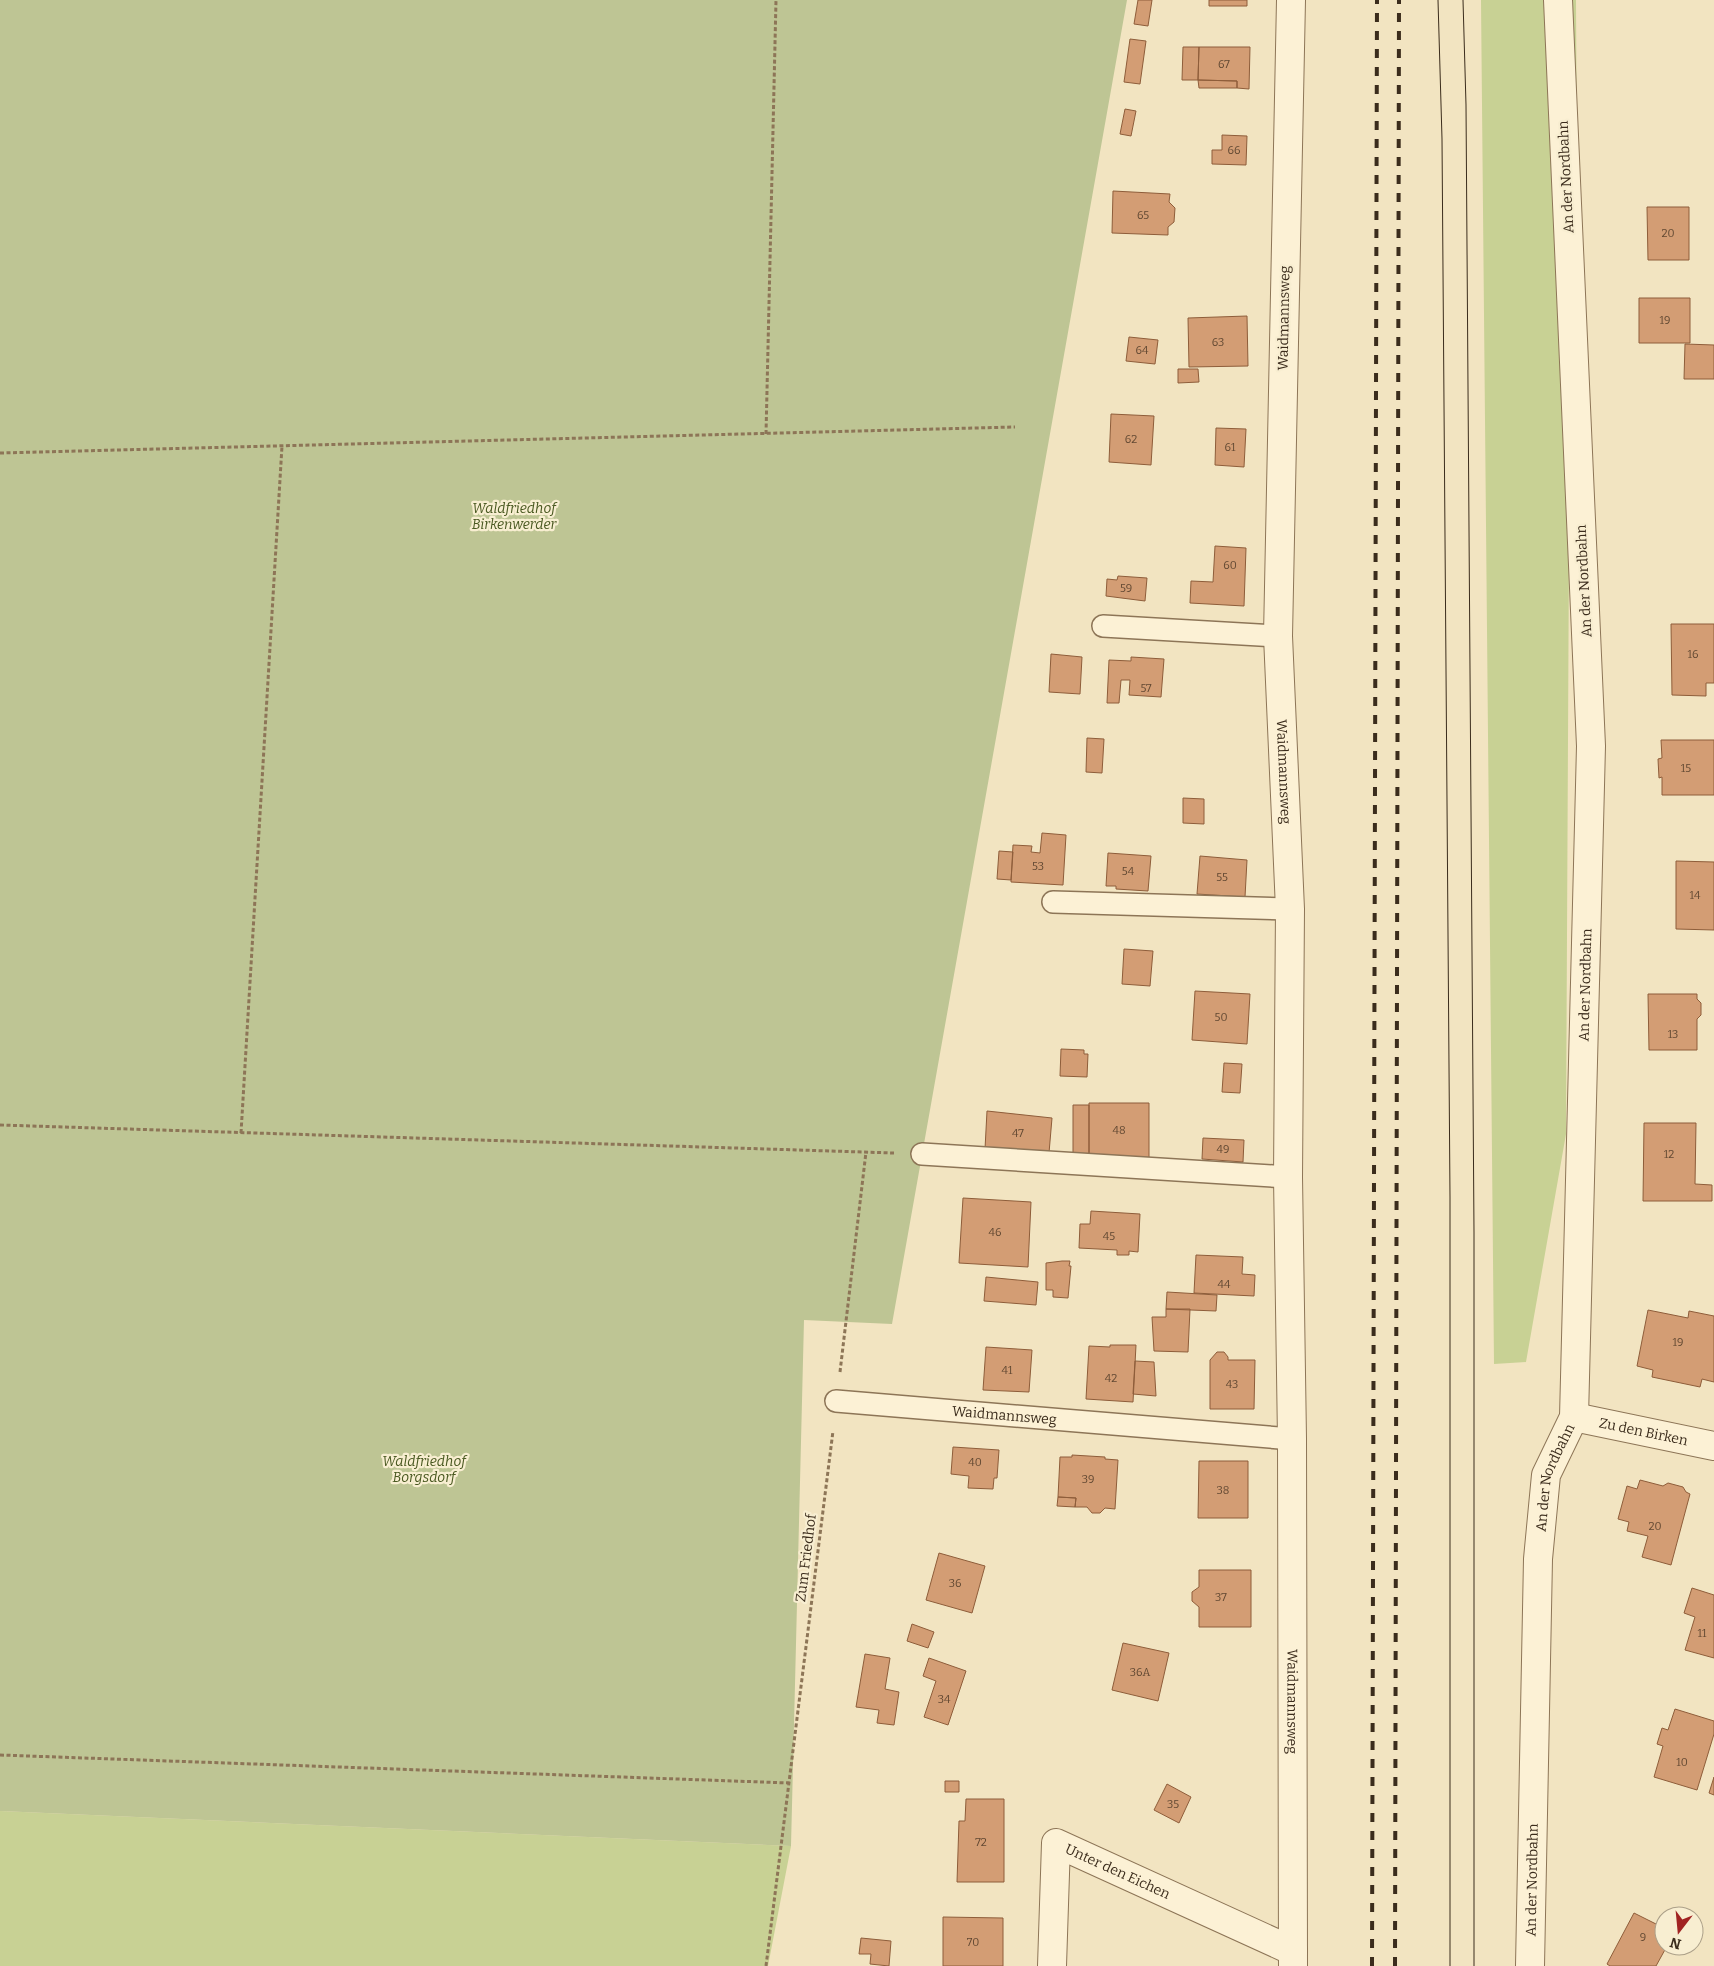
<svg xmlns="http://www.w3.org/2000/svg" width="1714" height="1966" font-family="Bitter,serif">
  <style>
    .green { fill: #c8d194 }
    .cemetery { fill: #bec594 }
    .building { fill: #d39d74; stroke: #8e5d3a }
    .lines { fill: none; stroke-linecap: round; stroke-linejoin: round }
    .service-casing { stroke: #8d7557; stroke-width: 24 }
    .minor-casing { stroke: #8d7557; stroke-width: 30 }
    .path { stroke: #8d7557; stroke-width: 3; stroke-dasharray: 4 2.5; stroke-linecap: butt }
    .service { stroke: #fcf1d5; stroke-width: 21 }
    .minor { stroke: #fcf1d5; stroke-width: 28 }
    .tram { stroke: #3b2c1c; stroke-width: 1 }
    .rail { stroke: #3b2c1c; stroke-width: 4; stroke-dasharray: 9 9; stroke-linecap: butt }
    .labels { text-anchor: middle; dominant-baseline: central; stroke-width: 4.5; stroke-linejoin: round; paint-order: stroke }
    .number-label { font-size: 11px; fill: #614832 }
    .street-label { font-size: 14px; fill: #3b2c1c; stroke: #f8eed1 }
    .park-label { font-size: 14px; font-style: italic; fill: #4a5921; stroke: #f8eed1 }
  </style>
  <rect width="100%" height="100%" fill="#f2e4c1"/>
  <!-- green -->
  <path class="green" d="M1481 0H1576L1577 185 1569 543 1566 1134 1526 1362 1494 1364Z
    M0 1811 791 1846 768 1966H0Z"/>
  <!-- cemetery -->
  <path class="cemetery" d="M0 0H1127L892 1324 804 1320 791 1846 0 1811Z"/>
  <!-- building -->
  <path class="building" d="M1138 0H1152L1148 26 1134 24Z
    M1209 0H1247V6H1209Z
    M1130 39 1146 41 1140 84 1124 82Z
    M1183 47H1199L1198 80H1182Z
    M1199 47H1250L1249 89 1237 88V81L1198 80Z
    M1198 80 1237 81V88H1199Z
    M1125 109 1136 111 1131 136 1120 134Z
    M1222 135 1247 136 1246 165 1212 164V150H1222Z
    M1113 191 1170 194 1169 202 1175 208 1174 222 1168 227V235L1112 233Z
    M1647 207H1689V260H1648Z
    M1639 298H1690V343H1639Z
    M1247 316 1248 366 1189 367 1188 318Z
    M1129 337 1158 340 1155 364 1126 361Z
    M1685 344 1714 345V379H1684Z
    M1178 369H1198L1199 382 1178 383Z
    M1111 414 1154 416 1151 465 1109 462Z
    M1216 428 1246 429 1244 467 1215 465Z
    M1215 546 1246 548 1244 606 1190 603 1191 581 1213 582Z
    M1118 576 1147 578 1145 601 1106 596 1107 579 1117 580Z
    M1671 624H1714V683H1706V696L1672 695Z
    M1051 654 1082 657 1080 694 1049 692Z
    M1131 657 1164 659 1161 697 1129 695 1130 680H1121L1119 703H1107L1109 660 1131 661Z
    M1087 738 1104 739 1102 773 1086 772Z
    M1661 740H1714V795H1662V777L1659 778 1658 759 1662 758Z
    M1183 798 1204 799V824L1183 823Z
    M1042 833 1066 835 1063 885 1011 882 1013 845 1032 846 1031 852 1040 853Z
    M999 851 1013 852 1011 880 997 879Z
    M1108 853 1151 856 1148 891 1116 889V886H1106Z
    M1200 856 1247 860 1245 897 1197 894Z
    M1676 861 1714 862V930L1676 929Z
    M1124 949 1153 951 1150 986 1122 984Z
    M1195 991 1250 994 1247 1044 1192 1040Z
    M1648 994H1697V999L1701 1003V1015L1697 1019V1050H1649Z
    M1061 1049 1084 1050V1054H1088L1087 1077 1060 1076Z
    M1224 1063 1242 1064 1240 1093 1222 1092Z
    M1089 1103H1149V1158L1089 1159Z
    M1073 1105H1089V1155H1073Z
    M987 1111 1052 1118 1049 1153 985 1149Z
    M1644 1123H1696L1695 1184 1712 1185V1201H1643Z
    M1203 1138 1244 1140 1243 1162 1202 1159Z
    M963 1198 1031 1202 1028 1267 959 1263Z
    M1091 1211 1140 1214 1138 1252 1129 1251V1255H1117V1250L1079 1248 1080 1224H1090Z
    M1196 1255 1243 1257 1242 1274 1255 1275 1254 1296 1194 1293Z
    M1062 1261H1070L1069 1266H1071L1068 1298 1053 1297V1290H1046V1263Z
    M986 1277 1038 1282 1036 1305 984 1301Z
    M1167 1292 1217 1295 1216 1311 1166 1309Z
    M1166 1309H1190L1188 1352 1154 1351 1152 1317H1166Z
    M1648 1310 1688 1318 1689 1311 1714 1316V1382L1702 1379 1700 1387 1652 1377 1653 1370 1637 1366Z
    M1110 1345H1136L1133 1402 1086 1399 1089 1346 1110 1347Z
    M986 1347 1032 1350 1029 1392 983 1390Z
    M1217 1352H1224L1228 1357V1360H1255L1254 1409H1210V1360Z
    M1135 1361 1154 1362 1156 1396 1133 1394Z
    M953 1447 999 1450 997 1478H994L993 1489 968 1488 969 1476 951 1474Z
    M1072 1455 1105 1457V1459L1118 1460 1115 1509 1105 1508 1100 1513H1092L1087 1507H1075L1076 1498 1058 1497 1060 1457H1072Z
    M1199 1461H1248V1518H1198Z
    M1640 1480 1663 1486 1668 1483 1683 1487 1686 1492 1690 1494 1671 1565 1642 1557 1648 1536 1627 1531 1629 1522 1618 1519 1627 1486 1637 1489Z
    M1058 1497 1076 1498 1075 1507 1057 1506Z
    M939 1553 985 1566 972 1613 926 1600Z
    M1199 1570H1251V1627H1199V1607L1192 1601V1592L1199 1587Z
    M1692 1588 1714 1595V1658L1685 1650 1695 1617 1684 1613Z
    M912 1624 934 1632 928 1648 907 1641Z
    M1123 1643 1169 1653 1158 1701 1112 1690Z
    M865 1654 890 1658 885 1689 899 1692 894 1725 877 1723 879 1710 856 1707Z
    M929 1658 966 1671 948 1725 924 1717 936 1681 923 1676Z
    M1675 1709 1714 1721V1734L1697 1790 1654 1777 1663 1746 1657 1744 1662 1728 1668 1730Z
    M1714 1777V1795L1709 1793Z
    M945 1781H959V1792H945Z
    M1167 1784 1191 1797 1179 1823 1154 1810Z
    M966 1799H1004V1882H957L959 1821H965Z
    M1634 1913 1664 1928V1946H1667L1656 1966H1610L1607 1964Z
    M943 1917 1003 1918V1966H943Z
    M861 1938 891 1941 889 1966 870 1964 871 1954H859Z"/>
  <g class="lines">
    <!-- service casing -->
    <g class="service-casing">
      <g id="service">
        <path d="M1103 626 1278 636"/>
        <path d="M1053 902 1290 909"/>
        <path d="M922 1154 1288 1177"/>
        <path id="s1" d="M836 1401 1292 1439"/>
      </g>
    </g>
    <!-- minor casing -->
    <g class="minor-casing">
      <g id="minor">
        <path id="s2" d="M1291 0 1278 636 1290 909 1288 1177 1292 1439 1293 1966"/>
        <path id="s3" d="M1574 1417 1714 1446"/>
        <path id="s4" d="M1052 1966 1056 1843 1293 1951"/>
        <path id="s5" d="M1530 1966 1538 1559 1546 1475 1574 1417 1591 746 1558 0"/>
      </g>
    </g>
    <!-- path -->
    <path class="path" d="M766 434 776 0
      M0 453 1015 427
      M0 1125 894 1153
      M241 1133 282 446
      M840 1372 866 1152
      M0 1755 790 1783
      M766 1966 833 1431"/>
    <!-- service -->
    <use href="#service" class="service"/>
    <!-- minor -->
    <use href="#minor" class="minor"/>
    <!-- tram -->
    <path class="tram" d="M1438 0 1442 139 1450 1198V1966
      M1463 0 1466 105 1474 1233V1966"/>
    <!-- rail -->
    <path class="rail" d="M1372 1966 1377 0
      M1395 1966 1399 0"/>
  </g>
  <g class="labels">
    <!-- number labels -->
    <g class="number-label">
      <text x="1224" y="64">67</text>
      <text x="1234" y="150">66</text>
      <text x="1143" y="215">65</text>
      <text x="1668" y="233">20</text>
      <text x="1665" y="320">19</text>
      <text x="1218" y="342">63</text>
      <text x="1142" y="350">64</text>
      <text x="1131" y="439">62</text>
      <text x="1230" y="447">61</text>
      <text x="1230" y="565">60</text>
      <text x="1126" y="588">59</text>
      <text x="1693" y="654">16</text>
      <text x="1146" y="688">57</text>
      <text x="1686" y="768">15</text>
      <text x="1038" y="866">53</text>
      <text x="1128" y="871">54</text>
      <text x="1222" y="877">55</text>
      <text x="1695" y="895">14</text>
      <text x="1221" y="1017">50</text>
      <text x="1673" y="1034">13</text>
      <text x="1119" y="1130">48</text>
      <text x="1018" y="1133">47</text>
      <text x="1223" y="1149">49</text>
      <text x="1669" y="1154">12</text>
      <text x="995" y="1232">46</text>
      <text x="1109" y="1236">45</text>
      <text x="1224" y="1284">44</text>
      <text x="1678" y="1342">19</text>
      <text x="1007" y="1370">41</text>
      <text x="1111" y="1378">42</text>
      <text x="1232" y="1384">43</text>
      <text x="975" y="1462">40</text>
      <text x="1088" y="1479">39</text>
      <text x="1223" y="1490">38</text>
      <text x="1655" y="1526">20</text>
      <text x="955" y="1583">36</text>
      <text x="1221" y="1597">37</text>
      <text x="1702" y="1633">11</text>
      <text x="1140" y="1672">36A</text>
      <text x="944" y="1699">34</text>
      <text x="1682" y="1762">10</text>
      <text x="1173" y="1804">35</text>
      <text x="981" y="1842">72</text>
      <text x="1643" y="1937">9</text>
      <text x="973" y="1942">70</text>
    </g>
    <!-- street labels -->
    <g class="street-label">
      <text transform="translate(1566 177) rotate(-93)">An der Nordbahn</text>
      <text transform="translate(1284 318) rotate(-89)">Waidmannsweg</text>
      <text transform="translate(1584 581) rotate(-93)">An der Nordbahn</text>
      <text stroke="none"><textPath href="#s2" startOffset="772">Waidmannsweg</textPath></text>
      <text stroke="none"><textPath href="#s5" startOffset="988">An der Nordbahn</textPath></text>
      <text stroke="none"><textPath href="#s1" startOffset="169">Waidmannsweg</textPath></text>
      <text stroke="none"><textPath href="#s3" startOffset="71">Zu den Birken</textPath></text>
      <text stroke="none"><textPath href="#s5" startOffset="491">An der Nordbahn</textPath></text>
      <text transform="translate(806 1558) rotate(-83)">Zum Friedhof</text>
      <text stroke="none"><textPath href="#s2" startOffset="1702">Waidmannsweg</textPath></text>
      <text stroke="none"><textPath href="#s4" startOffset="191">Unter den Eichen</textPath></text>
      <text stroke="none"><textPath href="#s5" startOffset="86">An der Nordbahn</textPath></text>
    </g>
    <!-- park labels -->
    <g class="park-label">
      <text x="514" y="508">Waldfriedhof<tspan x="514" dy="16">Birkenwerder</tspan></text>
      <text x="424" y="1461">Waldfriedhof<tspan x="424" dy="16">Borgsdorf</tspan></text>
    </g>
  </g>
  <!-- north arrow -->
  <g transform="translate(1679 1931) rotate(196)"><circle r="24" fill="#f8eed1" stroke="#aca089"/>
  <path d="M0-4L9 19L0 12L-9 19Z" fill="#a12322"/>
  <text y="-8" font-size="14" font-weight="bold" text-anchor="middle" fill="#3b2c1c">N</text>
  </g>
</svg>
